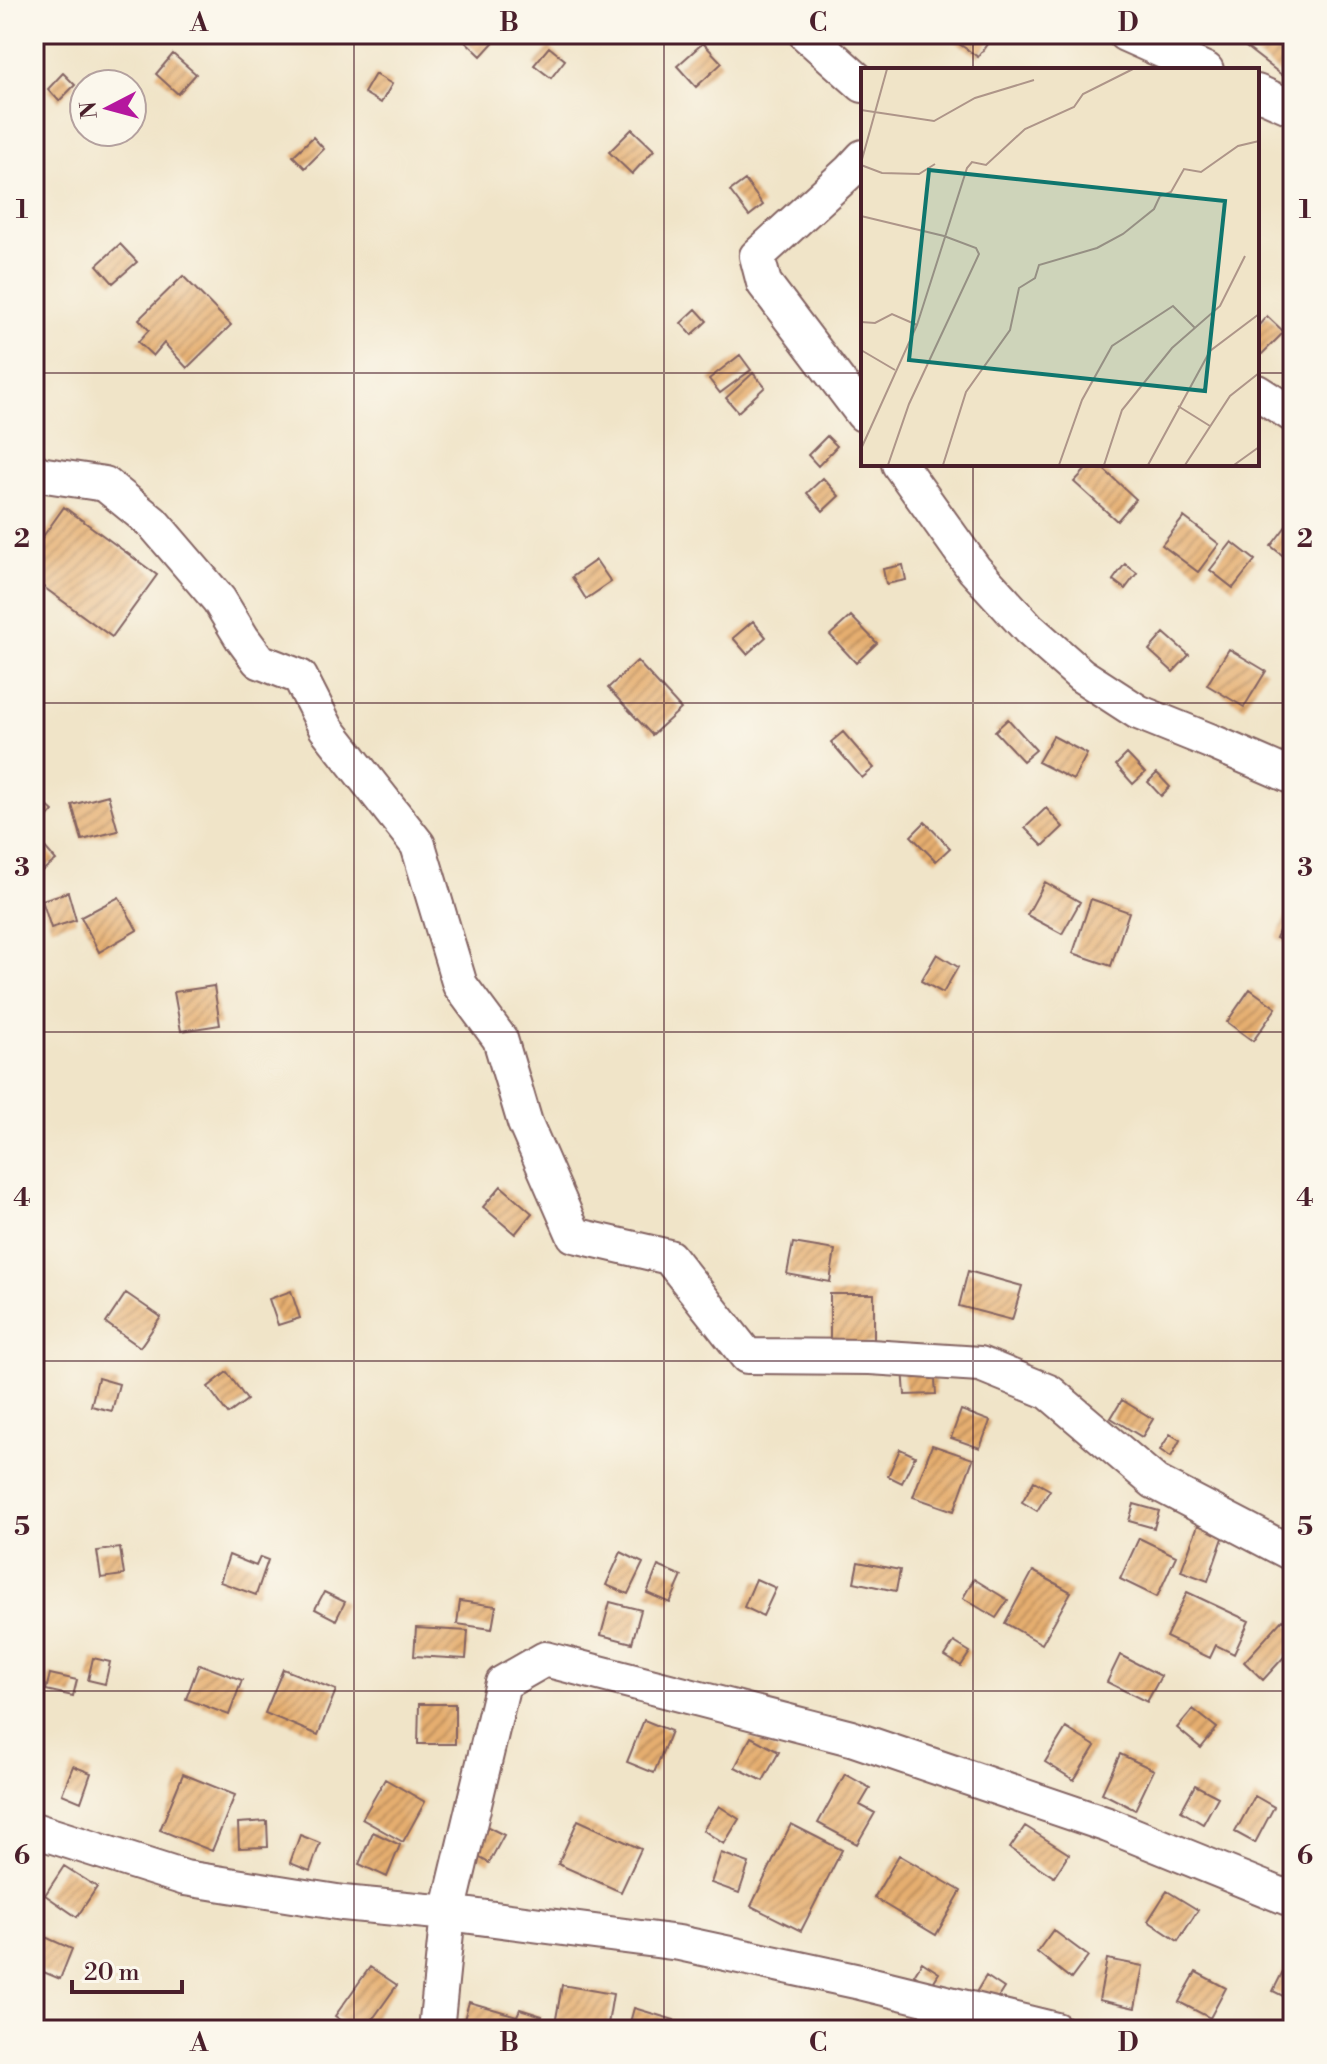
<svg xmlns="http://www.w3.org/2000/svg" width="1327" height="2064" font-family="'Libre Bodoni',serif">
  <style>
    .building { fill: url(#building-hatch) }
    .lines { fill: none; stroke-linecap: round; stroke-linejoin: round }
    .street-casing { stroke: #846462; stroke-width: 38 }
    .street { stroke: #fff; stroke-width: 34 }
    .grid { fill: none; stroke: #4a1f2b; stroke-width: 2; stroke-opacity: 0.55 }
    .inset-road { fill: none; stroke: #ae9589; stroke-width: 2 }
    .view { fill: #0f766e; fill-opacity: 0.15; stroke: #0f766e; stroke-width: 4 }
    .inset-edge { fill: none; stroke: #4a1f2b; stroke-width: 4 }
    .neatline { fill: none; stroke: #4a1f2b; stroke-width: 3 }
    .grid-label { font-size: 26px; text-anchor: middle; font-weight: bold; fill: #4a1f2b }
  </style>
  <defs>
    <pattern id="building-hatch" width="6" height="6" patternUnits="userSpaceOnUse" patternTransform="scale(2)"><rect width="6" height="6" fill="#e5ae6f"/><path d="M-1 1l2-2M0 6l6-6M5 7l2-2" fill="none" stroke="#bc8d5b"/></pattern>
  </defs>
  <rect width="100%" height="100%" fill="#fbf7ec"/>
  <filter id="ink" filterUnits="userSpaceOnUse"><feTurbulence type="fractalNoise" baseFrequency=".0125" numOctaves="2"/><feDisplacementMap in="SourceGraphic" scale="16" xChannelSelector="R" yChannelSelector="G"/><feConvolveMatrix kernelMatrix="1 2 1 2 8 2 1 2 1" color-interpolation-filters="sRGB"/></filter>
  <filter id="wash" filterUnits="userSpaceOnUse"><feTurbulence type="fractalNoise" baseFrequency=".006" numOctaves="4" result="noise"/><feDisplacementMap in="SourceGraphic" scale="32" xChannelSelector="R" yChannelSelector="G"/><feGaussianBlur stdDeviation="1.8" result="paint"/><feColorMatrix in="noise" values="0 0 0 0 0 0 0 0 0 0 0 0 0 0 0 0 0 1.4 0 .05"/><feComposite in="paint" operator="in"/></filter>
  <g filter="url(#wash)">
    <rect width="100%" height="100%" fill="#f0e4c8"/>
    <g id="blocks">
      <!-- building -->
      <path class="building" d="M462 34H501L481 56 460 36Z
        M950 34H994L978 57 948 36Z
        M1229 34H1290L1293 36V72L1287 79Z
        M703 43 722 63 696 87 677 66Z
        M549 47 565 60 551 78 534 65Z
        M173 54 196 74 178 94 156 74Z
        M63 73 75 85 59 101 48 89Z
        M375 74 392 84 381 103 364 93Z
        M632 129 654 150 632 174 609 152Z
        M313 137 324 149 305 168 293 156Z
        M745 180 763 205 749 216 730 191Z
        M120 244 137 262 113 283 97 265Z
        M183 276 231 325 187 368 164 343 153 356 138 342 149 330 139 319Z
        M696 309 707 321 692 335 681 323Z
        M1267 316 1284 332 1258 358 1257 327Z
        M740 355 751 370 720 393 709 379Z
        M753 373 765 387 738 412 726 398Z
        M827 436 837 446 818 466 808 455Z
        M1091 464H1098L1136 499 1117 521 1074 482Z
        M823 478 839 496 823 511 807 493Z
        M64 507 157 575 112 637 34 580V549Z
        M1184 517 1219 544 1198 572 1162 545Z
        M1290 521 1293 524V559L1291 562 1271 546Z
        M1232 542 1255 560 1233 588 1210 570Z
        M596 560 611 582 586 599 572 577Z
        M1125 564 1137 573 1125 589 1113 580Z
        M903 565 906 580 886 584 883 569Z
        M851 616 877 643 856 663 830 635Z
        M753 621 766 637 747 654 733 638Z
        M1164 633 1189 655 1173 672 1149 650Z
        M1229 649 1266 671 1244 707 1207 685Z
        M637 661 681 709 652 735 608 688Z
        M1008 719 1036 750 1023 761 995 731Z
        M843 732 874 768 862 778 831 742Z
        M1053 736 1087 754 1073 780 1038 762Z
        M1127 754 1145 773 1133 784 1116 765Z
        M1157 773 1170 787 1161 796 1148 782Z
        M108 795 118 831 82 840 72 805Z
        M36 796 53 811 34 832V798Z
        M1046 808 1063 827 1043 846 1025 828Z
        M925 822 950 848 936 861 911 836Z
        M43 845 56 860 34 877V852Z
        M1045 882 1080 902 1062 934 1027 915Z
        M68 892 76 920 51 928 42 900Z
        M119 897 137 930 99 952 81 917Z
        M1091 899 1129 912 1111 966 1073 953Z
        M1287 913 1293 916V946L1276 938Z
        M937 954 958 967 943 993 921 981Z
        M214 986 220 1025 181 1031 174 992Z
        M1250 989 1276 1008 1253 1041 1227 1022Z
        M501 1186 532 1213 515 1234 483 1207Z
        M793 1243 835 1250 830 1282 787 1274Z
        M968 1271 1022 1286 1012 1320 959 1306Z
        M291 1291 300 1318 278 1325 269 1299Z
        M126 1293 161 1317 140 1347 106 1323Z
        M830 1294H874V1344H830Z
        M934 1366 936 1394 905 1395 903 1368Z
        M227 1372 247 1400 228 1414 208 1387Z
        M98 1378 119 1384 112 1411 91 1406Z
        M1122 1400 1153 1419 1142 1437 1111 1418Z
        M961 1410 990 1421 980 1448 951 1438Z
        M1170 1434 1180 1440 1171 1457 1160 1450Z
        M932 1445 973 1459 954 1511 913 1497Z
        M900 1449 915 1456 902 1483 888 1476Z
        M1034 1481 1050 1490 1037 1511 1022 1502Z
        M1134 1504 1159 1511 1154 1528 1129 1521Z
        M1198 1525 1224 1535 1208 1581 1181 1571Z
        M1139 1538 1176 1556 1157 1597 1120 1579Z
        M120 1548 124 1575 101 1578 97 1551Z
        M621 1552 643 1563 628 1594 606 1585Z
        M229 1555 256 1566 260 1557 268 1560 256 1595 220 1582Z
        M858 1562 900 1570 896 1591 854 1582Z
        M658 1566 682 1576 670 1603 647 1593Z
        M1033 1571 1071 1592 1042 1644 1005 1623Z
        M756 1579 776 1588 763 1616 744 1607Z
        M974 1579 1008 1600 996 1618 963 1598Z
        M324 1592 345 1602 336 1620 315 1609Z
        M1187 1592 1249 1621 1234 1654 1216 1645 1210 1658 1166 1637Z
        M460 1601 496 1606 492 1629 457 1624Z
        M610 1602 641 1610 632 1643 601 1635Z
        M1283 1619 1293 1628V1647L1263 1680 1244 1662Z
        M416 1628 468 1631 466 1659 414 1656Z
        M954 1642 970 1652 961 1666 945 1656Z
        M1120 1655 1161 1676 1147 1702 1107 1682Z
        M93 1658 110 1662 105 1684 88 1680Z
        M199 1664 242 1680 229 1715 186 1699Z
        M283 1669 336 1690 318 1735 265 1713Z
        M50 1674 77 1680 73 1696 46 1690Z
        M419 1704H455V1744H418Z
        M1193 1709 1217 1728 1201 1748 1177 1728Z
        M644 1720 671 1731 654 1773 627 1762Z
        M1066 1728 1095 1746 1074 1780 1045 1762Z
        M751 1737 779 1752 763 1781 735 1767Z
        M1120 1754 1154 1770 1135 1810 1102 1793Z
        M73 1766 91 1773 81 1802 62 1794Z
        M183 1774 235 1795 212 1851 160 1830Z
        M845 1774 870 1788 860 1805 875 1813 857 1844 818 1823Z
        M385 1779 425 1802 403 1842 362 1819Z
        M1195 1785 1218 1797 1203 1824 1181 1811Z
        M1255 1796 1274 1807 1255 1843 1235 1832Z
        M719 1806 739 1819 724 1844 703 1830Z
        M578 1820 641 1849 621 1892 558 1864Z
        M267 1821 268 1847 239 1848 238 1823Z
        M791 1824 842 1850 801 1931 751 1906Z
        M1025 1826 1069 1854 1054 1877 1010 1848Z
        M488 1827 504 1835 489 1863 473 1854Z
        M373 1832 400 1845 387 1877 359 1864Z
        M300 1835 320 1843 310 1871 290 1863Z
        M721 1853 749 1863 739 1893 711 1883Z
        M899 1855 961 1891 936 1935 874 1898Z
        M64 1866 97 1887 77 1917 45 1895Z
        M1167 1891 1198 1910 1178 1941 1148 1921Z
        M1053 1930 1088 1956 1071 1979 1037 1952Z
        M34 1932 72 1949 60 1979 34 1968Z
        M1107 1959 1143 1966 1135 2008 1099 2000Z
        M922 1962 939 1973 931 1986 914 1975Z
        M1286 1965 1293 1968V2001L1273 1991Z
        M370 1967 397 1985 365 2030H354L335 2016Z
        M1196 1972 1226 1988 1210 2018 1179 2002Z
        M986 1976 1004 1988 990 2010 972 1999Z
        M562 1985 613 1994 607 2030H554Z
        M469 2002 517 2016 520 2009 542 2016 538 2030H461Z
        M634 2008 674 2020 672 2030H628Z"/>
    </g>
  </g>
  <g filter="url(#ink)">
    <use href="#blocks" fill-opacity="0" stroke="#846462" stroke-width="2"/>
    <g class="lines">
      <!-- street casing -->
      <g class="street-casing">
        <path id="street" d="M806 34 863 85
          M1125 34 1206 70
          M1257 92 1293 108
          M863 157 850 171 757 256 764 283 863 414
          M1257 392 1293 415
          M899 464 974 569 1029 629 1081 675 1138 712 1210 741 1293 777
          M34 470 39 474 105 484 153 523 219 600 242 638 259 661 300 677 326 728 418 845 460 985 500 1039 525 1123 574 1235 669 1257 747 1356 870 1357 980 1364 1049 1392 1155 1482 1293 1554
          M34 1830 185 1878 343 1903 448 1913 679 1943 860 1982 1056 2030
          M436 2030 448 1913 503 1683 545 1659 851 1738 1108 1825 1293 1900"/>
      </g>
      <!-- street -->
      <use href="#street" class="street"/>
    </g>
  </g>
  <!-- grid -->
  <path class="grid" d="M354 34V2030M664 34V2030M973 34V70M34 373H863M1257 373H1293M973 464V2030M34 703H1293M34 1032H1293M34 1361H1293M34 1691H1293"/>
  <!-- overview -->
  <g transform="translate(861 68)">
    <rect width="398" height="398" fill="#f0e4c8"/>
    <path class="inset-road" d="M0 42 73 53 114 30 173 12M0 95 26 1M0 97 21 105 58 106 74 96M0 148 83 168 115 180 118 186 48 336 27 397M0 254 14 255 31 246 56 257M0 282 34 302M317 338 349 358M0 381 56 257 106 100 111 94 125 97 164 61 213 39 222 26 272 1M82 397 105 324 149 262 158 220 174 210 178 197 236 180 262 166 293 141 299 128 310 124 323 101 340 104 377 78 398 73M198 397 221 332 251 278 312 238 334 260M243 397 261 342 311 280 359 238 384 188M287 397 349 283 398 246M324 397 369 328 398 305M373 397 398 379"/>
    <path class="view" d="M68 102 364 133 344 323 48 292Z"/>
    <rect width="398" height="398" class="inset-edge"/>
  </g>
  <!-- margin -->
  <rect width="1327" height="2064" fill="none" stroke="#fbf7ec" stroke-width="88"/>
  <!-- north arrow -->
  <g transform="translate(108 108) rotate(264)"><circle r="38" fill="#fbf7ec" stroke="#b4a19f" stroke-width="2"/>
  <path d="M0-6L14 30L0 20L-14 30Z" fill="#b5179e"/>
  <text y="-12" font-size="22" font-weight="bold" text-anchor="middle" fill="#4a1f2b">N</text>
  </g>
  <!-- scale -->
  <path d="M72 1980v12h110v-12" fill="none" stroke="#4a1f2b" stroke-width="4"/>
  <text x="84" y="1980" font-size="24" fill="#4a1f2b" stroke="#fbf7ec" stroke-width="6" paint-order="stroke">20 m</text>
  <rect x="44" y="44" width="1239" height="1976" class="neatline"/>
  <g class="grid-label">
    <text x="199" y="31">A</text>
    <text x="509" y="31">B</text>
    <text x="818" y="31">C</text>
    <text x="1128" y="31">D</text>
    <text x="22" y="218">1</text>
    <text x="1305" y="218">1</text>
    <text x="22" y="547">2</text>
    <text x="1305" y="547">2</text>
    <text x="22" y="876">3</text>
    <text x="1305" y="876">3</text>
    <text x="22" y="1206">4</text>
    <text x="1305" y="1206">4</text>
    <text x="22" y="1535">5</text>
    <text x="1305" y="1535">5</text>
    <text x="22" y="1864">6</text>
    <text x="1305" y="1864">6</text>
    <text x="199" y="2051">A</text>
    <text x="509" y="2051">B</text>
    <text x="818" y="2051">C</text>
    <text x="1128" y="2051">D</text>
  </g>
</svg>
